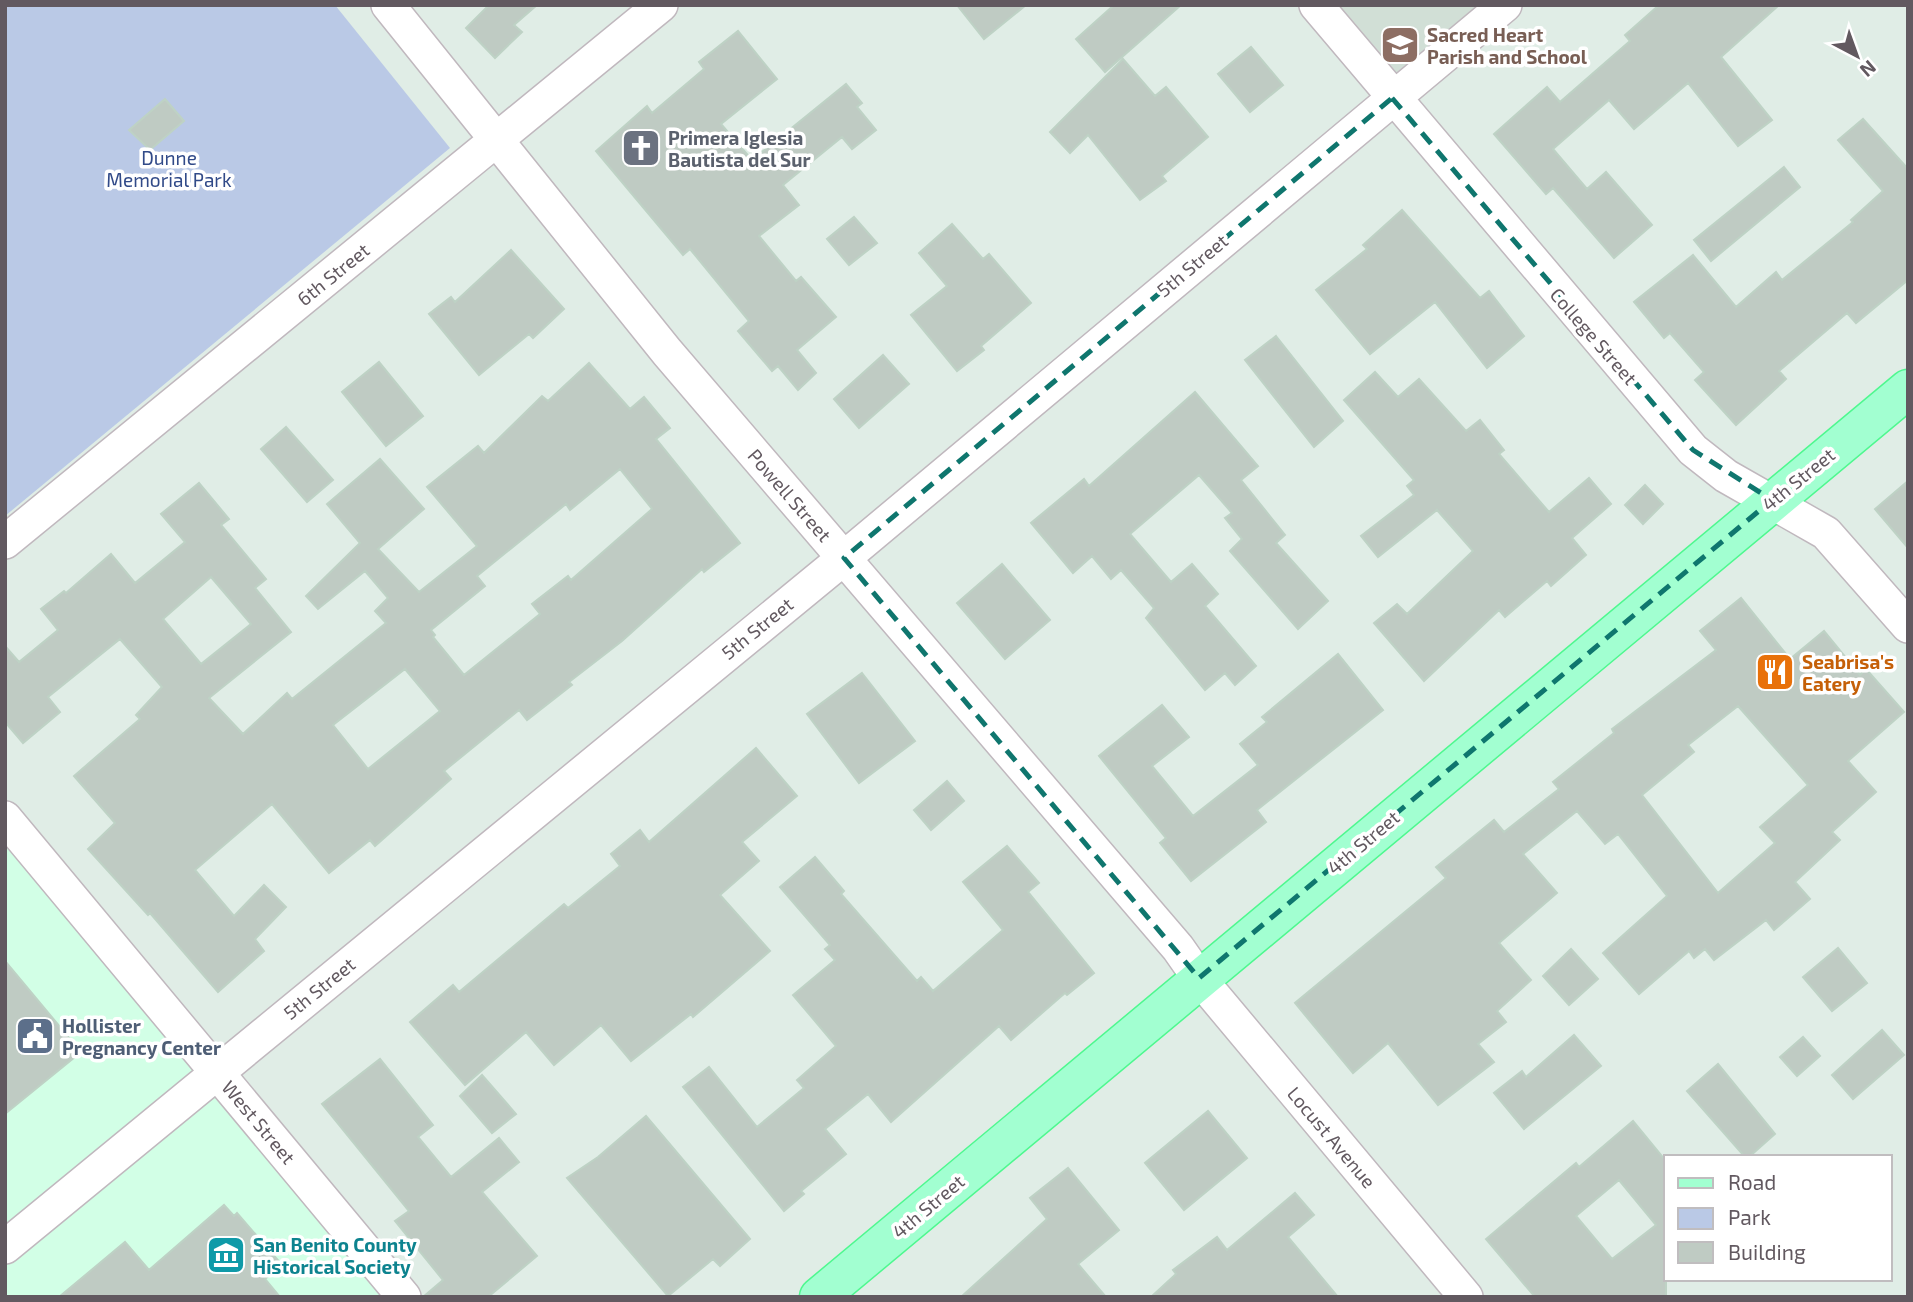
<svg xmlns="http://www.w3.org/2000/svg" width="1913" height="1302" font-family="'Exo 2',sans-serif">
  <style>
    .commercial { fill: #d2ffe6 }
    .education { fill: #d1dfd6 }
    .green { fill: #bac9e6 }
    .building { fill: #bfcbc3; stroke: #bed2c5; stroke-width: 2; fill-rule: evenodd }
    .lines { fill: none; stroke-linecap: round; stroke-linejoin: round }
    .minor-casing { stroke: #c0b8be; stroke-width: 36 }
    .major-casing { stroke: #4ef88f; stroke-width: 41 }
    .minor { stroke: #fff; stroke-width: 33 }
    .major { stroke: #a2ffd1; stroke-width: 38 }
    .marked { fill: none; stroke: #0f766e; stroke-width: 5; stroke-dasharray: 14 9; stroke-linejoin: round }
    .labels { text-anchor: middle; dominant-baseline: central; stroke-width: 7; stroke-linejoin: round; paint-order: stroke }
    .education-label { font-size: 19px; font-weight: bold; fill: #785e54; stroke: #fff; text-anchor: start }
    .worship-label { font-size: 19px; font-weight: bold; fill: #5b616d; stroke: #fff; text-anchor: start }
    .park-label { font-size: 19px; fill: #314a88; stroke: #fff }
    .street-label { font-size: 19px; fill: #625960; stroke: #fff }
    .food-label { font-size: 19px; font-weight: bold; fill: #c56008; stroke: #fff; text-anchor: start }
    .service-label { font-size: 19px; font-weight: bold; fill: #4e5e75; stroke: #fff; text-anchor: start }
    .culture-label { font-size: 19px; font-weight: bold; fill: #0d838f; stroke: #fff; text-anchor: start }
  </style>
  <rect width="100%" height="100%" fill="#e0ede6"/>
  <!-- commercial -->
  <path class="commercial" d="M5 822 398 1297H5Z"/>
  <!-- education -->
  <path class="education" d="M1327 5H1490L1392 84Z"/>
  <!-- green -->
  <path class="green" d="M5 5H335L450 148 5 516Z"/>
  <!-- building -->
  <path class="building" d="M489 5H537L514 25 522 32 495 58 466 28Z
    M957 5H1026L984 39Z
    M1114 5H1181L1105 72 1076 39Z
    M1659 5H1779L1721 57 1772 120 1738 146 1688 83 1634 129 1609 100 1553 149 1587 189 1606 172 1652 225 1614 258 1553 188 1546 194 1494 134 1547 87 1560 102 1630 41 1625 35Z
    M738 31 777 79 721 124 752 160 846 84 862 103 857 107 876 130 852 149 842 137 783 185 799 205 759 236 796 281 801 277 836 317 797 350 816 373 798 390 778 366 772 371 738 331 749 321 690 249 683 255 596 151 647 106 652 113 704 69 699 62Z
    M1251 47 1283 85 1250 112 1218 74Z
    M1123 59 1155 96 1166 87 1208 137 1162 176 1166 181 1140 200 1088 135 1070 153 1050 132Z
    M165 99 184 121 150 150 129 130Z
    M1863 119 1908 169V280L1856 323 1847 313 1779 371 1786 379 1736 425 1695 380 1704 372 1670 333 1664 338 1634 302 1693 255 1736 307 1776 272 1782 280 1853 222 1851 220 1883 191 1838 140Z
    M1784 167 1800 187 1711 261 1694 240Z
    M1402 210 1480 298 1489 291 1524 336 1487 368 1435 302 1370 354 1316 290 1367 249 1363 245Z
    M854 217 877 243 849 265 827 239Z
    M952 224 983 259 989 254 1031 303 981 346 984 350 957 371 911 315 947 286 919 253Z
    M511 250 564 309 533 338 529 334 479 375 429 314 451 297 455 302Z
    M1276 336 1343 421 1314 447 1245 360Z
    M883 355 909 384 859 428 834 399Z
    M379 362 423 416 386 446 342 392Z
    M589 363 630 409 644 397 670 428 656 439 740 543 704 572 702 569 622 641 569 682 572 685 527 720 519 710 444 771 451 779 375 846 370 840 329 873 272 804 195 870 234 916 264 885 286 907 255 939 264 951 218 992 150 913 148 915 88 849 115 823 74 776 140 719 136 715 162 687 120 639 48 697 60 712 23 743 5 722V646L19 662 58 630 41 609 64 591 66 593 111 554 135 583 185 542 161 514 199 483 229 519 221 525 266 579 255 588 291 632 209 698 243 734 287 693 292 699 386 623 375 611 388 598 365 571 318 609 306 596 360 543 327 504 380 459 424 509 378 549 419 592 477 546 427 487 478 446 484 453 542 396 548 401ZM620 469 652 509 571 580 568 576 532 604 540 614 464 675 433 637 435 635 431 630 485 586 477 576 566 504 570 510ZM211 577 251 624 201 664 163 619ZM405 669 440 711 368 769 333 725Z
    M1375 372 1398 397 1419 379 1466 431 1480 420 1504 450 1499 454 1549 512 1589 478 1611 504 1572 538 1586 555 1551 586 1547 581 1505 617 1499 610 1424 681 1374 623 1397 604 1407 614 1473 551 1437 510 1378 557 1361 536 1414 495 1407 486 1414 480 1344 400Z
    M1195 392 1258 466 1241 480 1285 535 1276 543 1328 601 1298 629 1230 551 1242 539 1225 518 1232 513 1199 475 1130 534 1171 582 1192 564 1218 594 1205 606 1256 666 1235 685 1225 673 1205 690 1146 618 1154 608 1121 570 1111 579 1092 556 1073 573 1031 523 1084 479 1089 486Z
    M286 427 333 480 307 502 261 449Z
    M1908 481V548L1875 509Z
    M1645 485 1663 504 1643 524 1625 505Z
    M1002 564 1050 620 1005 659 957 603Z
    M1741 598 1790 659 1824 631 1860 675 1866 669 1904 712 1848 761 1876 792 1832 832 1840 840 1795 882 1810 899 1774 930 1766 920 1714 960 1705 949 1694 958 1689 951 1639 994 1603 953 1667 896 1618 834 1605 844 1577 811 1523 854 1557 893 1499 943 1531 980 1497 1011 1506 1022 1478 1044 1494 1062 1438 1105 1388 1043 1353 1073 1295 1003 1446 878 1436 867 1494 820 1504 832 1559 789 1553 782 1614 733 1612 729 1716 650 1700 631ZM1738 706 1808 785 1760 827 1775 843 1718 893 1642 795 1694 752 1688 745Z
    M1338 654 1383 710 1257 810 1266 822 1191 881 1160 843 1166 838 1099 756 1162 705 1189 737 1152 766 1193 816 1258 765 1240 744 1267 722 1262 717Z
    M862 673 915 741 859 783 807 714Z
    M756 748 797 796 742 842 759 861 720 895 770 951 693 1017 691 1014 631 1061 601 1025 554 1065 526 1032 465 1085 410 1022 453 985 459 992 564 904 568 908 620 866 611 854 640 830 649 842Z
    M947 781 964 801 931 830 914 810Z
    M1007 846 1039 883 1028 892 1094 973 1067 995 1065 993 1011 1040 999 1026 891 1122 868 1094 825 1129 846 1154 801 1191 804 1194 784 1211 683 1087 709 1067 757 1127 804 1088 797 1080 836 1046 793 995 835 960 825 949 830 945 780 887 815 857 844 891 841 894 917 981 921 977 933 991 1003 930 963 882Z
    M1838 948 1867 983 1832 1011 1803 977Z
    M1571 949 1598 979 1569 1005 1543 976Z
    M5 961 81 1052 5 1114Z
    M1882 1030 1904 1055 1853 1099 1832 1075Z
    M1574 1035 1601 1066 1524 1129 1494 1093 1522 1071 1526 1077Z
    M1803 1037 1820 1056 1797 1076 1780 1057Z
    M380 1059 433 1125 418 1137 451 1177 499 1138 519 1162 482 1192 537 1256 488 1297H423L443 1280 395 1221 409 1211 322 1104Z
    M1718 1064 1775 1134 1749 1157H1745L1687 1091Z
    M482 1075 516 1114 492 1133 460 1096Z
    M1208 1111 1247 1158 1184 1210 1145 1163Z
    M646 1116 750 1239 720 1266 713 1259 668 1296 567 1178 598 1157Z
    M1633 1121 1666 1161V1297H1535L1486 1239 1576 1163 1579 1167ZM1619 1180 1656 1225 1612 1259 1576 1216Z
    M1068 1168 1119 1230 1078 1264 1106 1297H961L1047 1219 1030 1198Z
    M1295 1193 1314 1215 1288 1237 1338 1297H1151L1176 1274 1173 1270 1217 1237 1227 1250Z
    M224 1205 234 1216 237 1213 282 1265 265 1279 280 1297H59L125 1242 149 1270Z"/>
  <g class="lines">
    <!-- minor casing -->
    <g class="minor-casing">
      <path id="minor" d="M388 5 667 352 1178 948 1199 978 1466 1297
        M1316 5 1693 450 1726 476 1826 533 1908 626
        M5 542 661 5
        M5 818 404 1297
        M5 1247 844 558 1505 5"/>
    </g>
    <!-- major casing -->
    <g class="major-casing">
      <path id="major" d="M819 1297 1908 389"/>
    </g>
    <!-- minor -->
    <use href="#minor" class="minor"/>
    <!-- major -->
    <use href="#major" class="major"/>
  </g>
  <!-- marked area -->
  <path class="marked" d="M1392 98 1693 450 1772 500 1199 978 844 558Z"/>
  <!-- icons -->
  <defs>
    <g id="school-square" transform="scale(2.0125)"><rect x="-9" y="-9" width="18" height="18" rx="4" fill="#8d6e63" stroke="#fff"/><path d="M0-5L7-2L0 1L-7-2ZM-4 1L0 2.5L4 1V4Q0 6-4 4Z" fill="#fff"/></g>
    <g id="church-square" transform="scale(2.0125)"><rect x="-9" y="-9" width="18" height="18" rx="4" fill="#6b7280" stroke="#fff"/><path d="M-1.2-6h2.4v3.5h3.3v2.4h-3.3V6h-2.4V-.1h-3.3v-2.4h3.3Z" fill="#fff"/></g>
    <g id="restaurant-square" transform="scale(2.0125)"><rect x="-9" y="-9" width="18" height="18" rx="4" fill="#e8710a" stroke="#fff"/><path d="M-5-6h1v4h1v-4h1v4h1v-4h1v5L-1.5 .5V6h-2V.5L-5-1ZM5-6V6H3V1.5H1.5Q1.5-4 5-6Z" fill="#fff"/></g>
    <g id="civic-square" transform="scale(2.0125)"><rect x="-9" y="-9" width="18" height="18" rx="4" fill="#5c6f8a" stroke="#fff"/><path d="M-.6-6.5H3V-4.5H.6V-3L4-1V1h2V6H-6V1h2V-1L-.6-3ZM-1.2 2.5V6h2.4V2.5Z" fill="#fff"/></g>
    <g id="museum-square" transform="scale(2.0125)"><rect x="-9" y="-9" width="18" height="18" rx="4" fill="#0f9aa8" stroke="#fff"/><path d="M0-6L6-3V-2H-6V-3ZM-5-1h2V3h-2ZM-1-1h2V3h-2ZM3-1h2V3H3ZM-6 4H6V6H-6Z" fill="#fff"/></g>
  </defs>
  <g fill-rule="evenodd">
    <use href="#school-square" x="1400" y="45"/>
    <use href="#church-square" x="641" y="148"/>
    <use href="#restaurant-square" x="1775" y="672"/>
    <use href="#civic-square" x="35" y="1036"/>
    <use href="#museum-square" x="226" y="1255"/>
  </g>
  <g class="labels">
    <!-- education labels -->
    <g class="education-label">
      <text x="1427" y="34">Sacred Heart<tspan x="1427" dy="22">Parish and School</tspan></text>
    </g>
    <!-- worship labels -->
    <g class="worship-label">
      <text x="668" y="137">Primera Iglesia<tspan x="668" dy="22">Bautista del Sur</tspan></text>
    </g>
    <!-- park labels -->
    <g class="park-label">
      <text x="169" y="157">Dunne<tspan x="169" dy="22">Memorial Park</tspan></text>
    </g>
    <!-- street labels -->
    <g class="street-label">
      <text transform="translate(1192 265) rotate(-40)">5th Street</text>
      <text transform="translate(333 274) rotate(-39)">6th Street</text>
      <text transform="translate(1594 336) rotate(49)">College Street</text>
      <text transform="translate(1798 479) rotate(-39)">4th Street</text>
      <text transform="translate(790 495) rotate(49)">Powell Street</text>
      <text transform="translate(757 628) rotate(-39)">5th Street</text>
      <text transform="translate(1363 842) rotate(-40)">4th Street</text>
      <text transform="translate(319 988) rotate(-39)">5th Street</text>
      <text transform="translate(259 1122) rotate(50)">West Street</text>
      <text transform="translate(1332 1137) rotate(50)">Locust Avenue</text>
      <text transform="translate(928 1206) rotate(-40)">4th Street</text>
    </g>
    <!-- food labels -->
    <g class="food-label">
      <text x="1802" y="661">Seabrisa's<tspan x="1802" dy="22">Eatery</tspan></text>
    </g>
    <!-- service labels -->
    <g class="service-label">
      <text x="62" y="1025">Hollister<tspan x="62" dy="22">Pregnancy Center</tspan></text>
    </g>
    <!-- culture labels -->
    <g class="culture-label">
      <text x="253" y="1244">San Benito County<tspan x="253" dy="22">Historical Society</tspan></text>
    </g>
  </g>
  <!-- border -->
  <rect width="1913" height="1302" fill="none" stroke="#625960" stroke-width="14"/>
  <!-- legend -->
  <rect x="1664" y="1155" width="228" height="126" fill="#ffffff" stroke="#c0bdbf" stroke-width="2"/>
  <rect x="1678" y="1178" width="35" height="10" fill="#a2ffd1" stroke="#c0bdbf" stroke-width="2"/>
  <text x="1728" y="1190" font-size="21" fill="#625960">Road</text>
  <rect x="1678" y="1208" width="35" height="21" fill="#bac9e6" stroke="#c0bdbf" stroke-width="2"/>
  <text x="1728" y="1225" font-size="21" fill="#625960">Park</text>
  <rect x="1678" y="1242" width="35" height="21" fill="#bfcbc3" stroke="#c0bdbf" stroke-width="2"/>
  <text x="1728" y="1260" font-size="21" fill="#625960">Building</text>
  <!-- north arrow -->
  <g transform="translate(1857 56) rotate(139)" stroke="#ffffff" stroke-width="5" paint-order="stroke">
  <path d="M0-5L12 26L0 18L-12 26Z" fill="#625960"/>
  <text y="-10" font-size="19" font-weight="bold" text-anchor="middle" fill="#625960">N</text>
  </g>
</svg>
